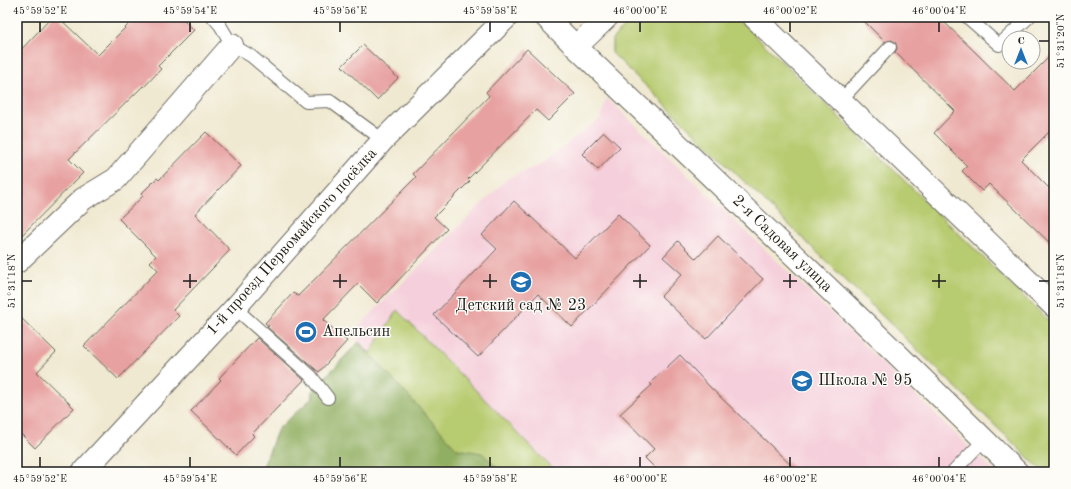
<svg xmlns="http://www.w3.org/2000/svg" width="1071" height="489" font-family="'Old Standard TT',serif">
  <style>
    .built { fill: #f5cfdb }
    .green { fill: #b7cb6f; stroke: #6a7446 }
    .forest { fill: #91af62; stroke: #56663f }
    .building { fill: #e7a1a0 }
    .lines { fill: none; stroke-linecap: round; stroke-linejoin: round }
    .service-casing { stroke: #66645b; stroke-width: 14 }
    .minor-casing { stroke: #66645b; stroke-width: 24 }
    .tertiary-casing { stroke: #66645b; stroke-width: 24 }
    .service { stroke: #fff; stroke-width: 12 }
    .minor { stroke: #fff; stroke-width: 22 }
    .tertiary { stroke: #fff; stroke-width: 22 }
    .ticks { fill: none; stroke: #1c1c1c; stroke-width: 1.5 }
    .labels { text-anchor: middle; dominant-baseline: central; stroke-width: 3; stroke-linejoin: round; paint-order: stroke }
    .street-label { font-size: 16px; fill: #1c1c1c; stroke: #fdfcf7 }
    .poi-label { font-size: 16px; fill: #1c1c1c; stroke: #fdfcf7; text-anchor: start }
    .neatline { fill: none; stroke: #1c1c1c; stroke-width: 1.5 }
    .ticks-label { font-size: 10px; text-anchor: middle; fill: #1c1c1c }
  </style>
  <rect width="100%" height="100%" fill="#fdfcf7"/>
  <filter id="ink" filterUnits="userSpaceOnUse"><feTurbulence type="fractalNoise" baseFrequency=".025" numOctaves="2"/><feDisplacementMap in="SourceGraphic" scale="8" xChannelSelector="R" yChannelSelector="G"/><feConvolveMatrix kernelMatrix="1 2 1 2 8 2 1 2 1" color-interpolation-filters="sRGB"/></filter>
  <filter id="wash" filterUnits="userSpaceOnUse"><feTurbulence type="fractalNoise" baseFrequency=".012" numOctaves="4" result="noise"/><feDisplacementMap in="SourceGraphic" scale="16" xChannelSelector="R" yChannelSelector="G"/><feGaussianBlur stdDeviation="0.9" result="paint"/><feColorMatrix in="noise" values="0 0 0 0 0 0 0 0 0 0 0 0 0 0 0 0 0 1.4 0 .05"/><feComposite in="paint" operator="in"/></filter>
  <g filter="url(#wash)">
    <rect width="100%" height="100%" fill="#f0e9d1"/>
    <!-- built -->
    <path class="built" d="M607 98 808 291 995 472H502L458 449 359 342 354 331 508 178 539 165 600 119Z"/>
    <!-- green -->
    <path class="green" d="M635 17H736L1054 326V472H1043L612 53V39Z
      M397 310 556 472H261L278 429 313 397 312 391 359 342 370 353Z"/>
    <!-- forest -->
    <path class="forest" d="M359 342 457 449 482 453 502 472H261L278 429 313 397 312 391Z"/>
    <g id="blocks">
      <!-- building -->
      <path class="building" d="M52 17H58L98 55 136 17H181L194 30 158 66 161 69 144 87 143 86 69 159 83 173 17 240V54Z
        M860 17H939L1015 91 1054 52V127L1021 160 1054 193V247L989 184 982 191 962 171 967 166 934 133 955 111 895 52 897 48 895 42 891 40 885 42Z
        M363 45 398 78 377 100 342 66Z
        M527 49 575 94 548 121 536 110 468 179 470 181 434 217 447 229 377 303 358 284 323 320 347 341 319 372 315 369 267 327 269 326 265 323 293 293 298 296 416 177 413 174 489 96 486 92Z
        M206 132 241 166 195 214 230 250 173 310 179 316 118 379 84 346 158 270 150 262 156 256 119 219 143 196 141 194 157 178 159 180Z
        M604 132 620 147 598 170 582 154Z
        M514 201 575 258 618 214 650 245 572 327 538 294 478 357 434 315 497 249 482 235Z
        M718 236 763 279 706 339 661 296 682 274 663 257 678 241 696 259Z
        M17 314 56 352 37 372 74 408 35 448 17 430Z
        M257 338 304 380 252 434 254 436 236 455 191 411 221 380 219 378Z
        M680 355 710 387 798 472H659L645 458 654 449 620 414 652 385 650 383Z"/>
    </g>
  </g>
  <g filter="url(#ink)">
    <use href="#blocks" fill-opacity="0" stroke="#66645b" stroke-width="1"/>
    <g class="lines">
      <!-- service casing -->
      <g class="service-casing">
        <path id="service" d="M213 17 220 25 232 45 251 56 306 102 330 101 383 140
          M967 17 999 45 1029 17
          M840 101 890 47
          M235 308 311 376 328 398
          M953 472 984 440"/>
      </g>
      <!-- minor casing -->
      <g class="minor-casing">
        <path id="minor" d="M607 17 576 47 896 353 1017 472
          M754 17 1054 306
          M17 262 83 199 116 179 232 45
          M83 472 235 308 383 140 507 17"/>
      </g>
      <!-- tertiary casing -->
      <g class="tertiary-casing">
        <path id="tertiary" d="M546 17 576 47"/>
      </g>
      <!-- service -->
      <use href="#service" class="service"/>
      <!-- minor -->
      <use href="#minor" class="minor"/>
      <!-- tertiary -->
      <use href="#tertiary" class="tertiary"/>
    </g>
  </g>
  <!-- ticks -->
  <path class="ticks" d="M40 22V32M190 22V32M340 22V32M490 22V32M640 22V32M790 22V32M939 22V32M1039 41H1049M190 274V288M340 274V288M490 274V288M640 274V288M790 274V288M939 274V288M22 281H32M183 281H197M333 281H347M483 281H497M633 281H647M783 281H797M932 281H946M1039 281H1049M40 457V467M190 457V467M340 457V467M490 457V467M640 457V467M790 457V467M939 457V467"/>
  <!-- icons -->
  <defs>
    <g id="school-disc" transform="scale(1.15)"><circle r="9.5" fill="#1f6fb2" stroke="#fdfcf7"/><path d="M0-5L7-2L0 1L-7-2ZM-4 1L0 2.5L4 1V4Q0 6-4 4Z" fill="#fff"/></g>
    <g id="stadium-disc" transform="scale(1.15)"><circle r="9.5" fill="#1f6fb2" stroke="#fdfcf7"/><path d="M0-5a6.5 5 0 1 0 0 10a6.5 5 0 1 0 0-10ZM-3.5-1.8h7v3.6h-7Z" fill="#fff"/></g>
  </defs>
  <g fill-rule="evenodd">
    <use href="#school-disc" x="521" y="282"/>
    <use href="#stadium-disc" x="306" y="332"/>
    <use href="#school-disc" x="802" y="381"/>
  </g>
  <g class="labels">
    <!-- street labels -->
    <g class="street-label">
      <text transform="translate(292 242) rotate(-48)">1-й проезд Первомайского посёлка</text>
      <text transform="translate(782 244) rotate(44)">2-я Садовая улица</text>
    </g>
    <!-- poi labels -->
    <g class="poi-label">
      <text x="521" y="306" text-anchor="middle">Детский сад № 23</text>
      <text x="322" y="332">Апельсин</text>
      <text x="818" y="381">Школа № 95</text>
    </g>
  </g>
  <!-- margin -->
  <rect width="1071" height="489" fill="none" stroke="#fdfcf7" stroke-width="44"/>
  <!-- north arrow -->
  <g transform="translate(1021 50)"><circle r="19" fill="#fdfcf7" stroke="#a3a29f"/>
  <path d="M0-3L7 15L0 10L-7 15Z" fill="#1f6fb2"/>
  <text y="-6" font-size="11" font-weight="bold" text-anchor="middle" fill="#1c1c1c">С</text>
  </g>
  <rect x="22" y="22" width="1027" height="445" class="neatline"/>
  <g class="ticks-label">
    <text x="40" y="14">45°59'52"E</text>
    <text x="190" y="14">45°59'54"E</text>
    <text x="340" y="14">45°59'56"E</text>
    <text x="490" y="14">45°59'58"E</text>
    <text x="640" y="14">46°00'00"E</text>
    <text x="790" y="14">46°00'02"E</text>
    <text x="939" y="14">46°00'04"E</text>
    <text transform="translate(1060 41) rotate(-90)" y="4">51°31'20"N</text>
    <text transform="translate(11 281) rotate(-90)" y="4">51°31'18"N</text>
    <text transform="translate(1060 281) rotate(-90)" y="4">51°31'18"N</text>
    <text x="40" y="482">45°59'52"E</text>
    <text x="190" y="482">45°59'54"E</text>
    <text x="340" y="482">45°59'56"E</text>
    <text x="490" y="482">45°59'58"E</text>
    <text x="640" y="482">46°00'00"E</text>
    <text x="790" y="482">46°00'02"E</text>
    <text x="939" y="482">46°00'04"E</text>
  </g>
</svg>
